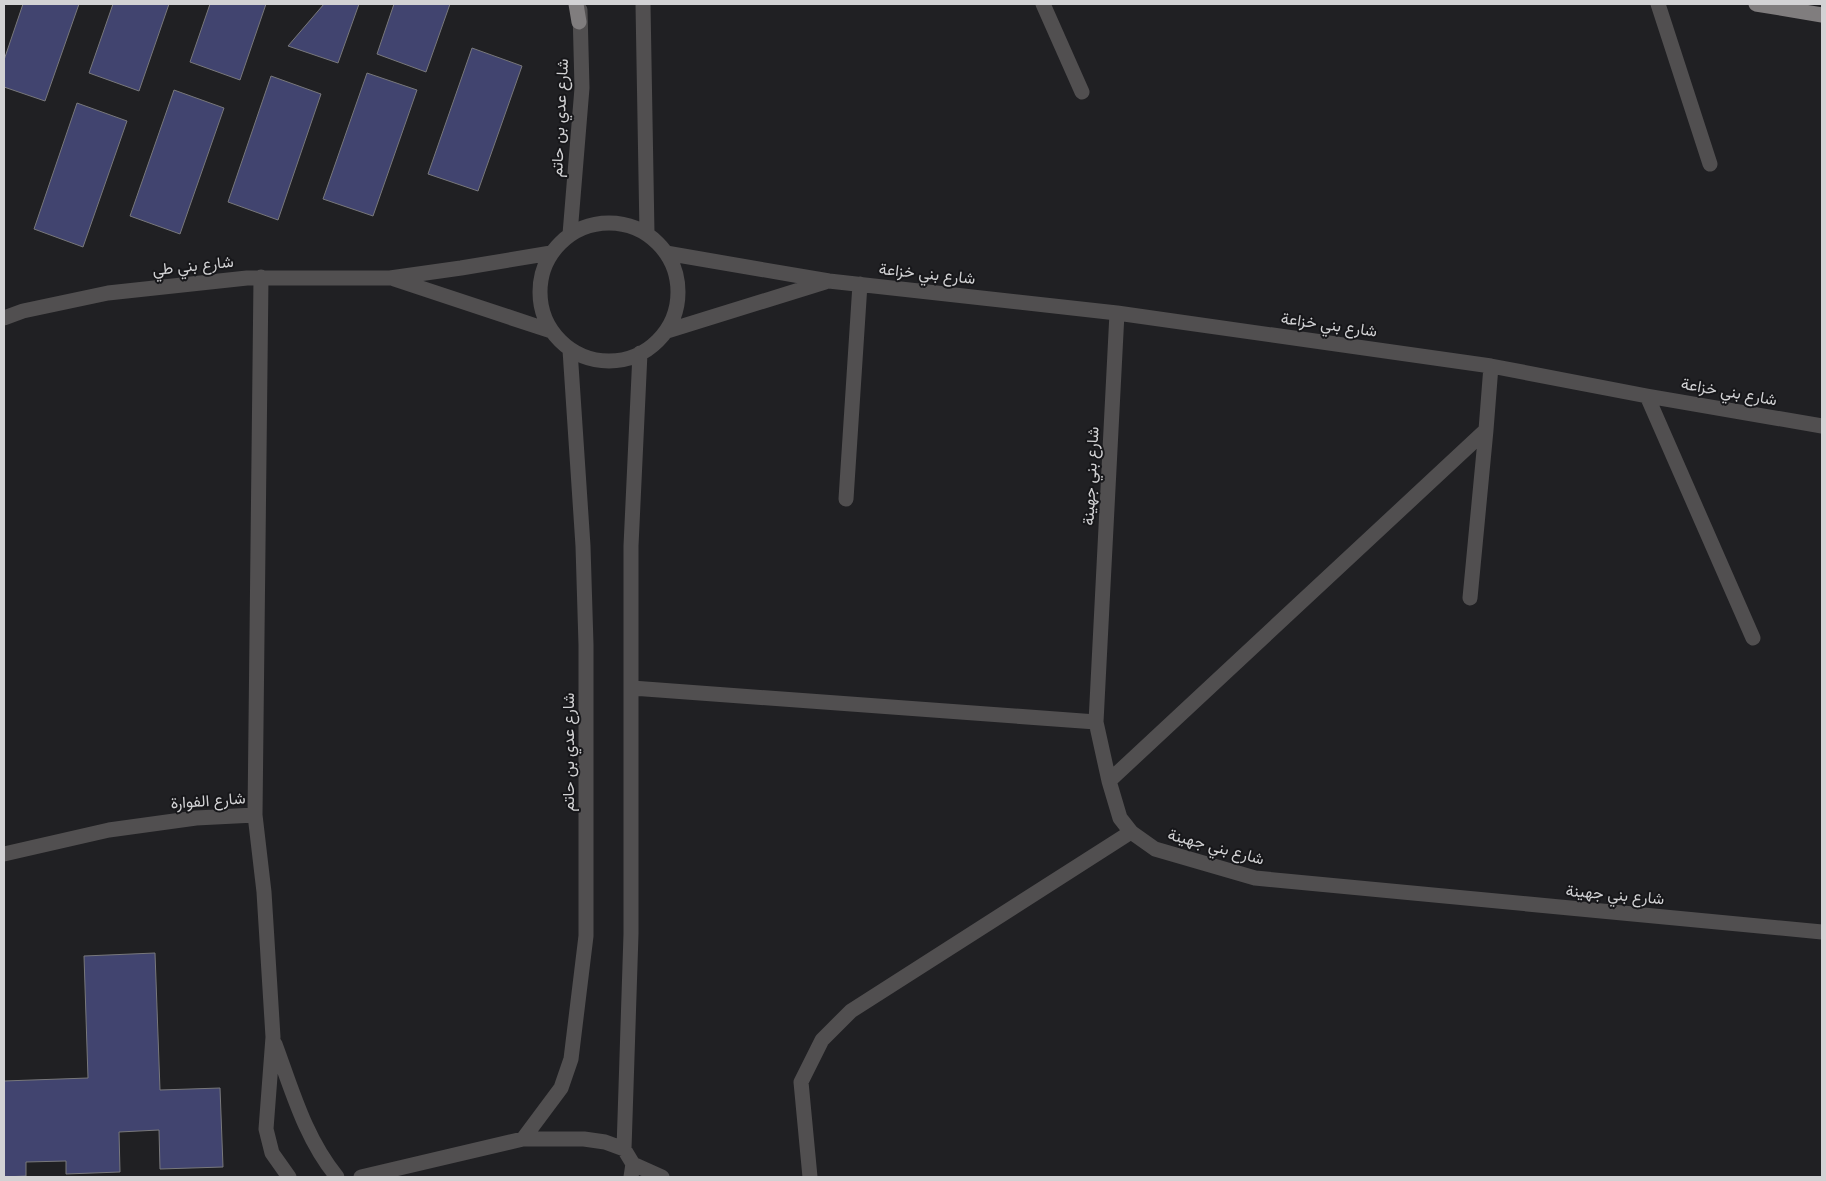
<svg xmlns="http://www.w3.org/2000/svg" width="1826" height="1181" font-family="'Nunito Sans',Vazirmatn,sans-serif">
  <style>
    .building { fill: #41446f; stroke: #78787b }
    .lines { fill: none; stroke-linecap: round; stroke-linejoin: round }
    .minor { stroke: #514f50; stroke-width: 15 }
    .major { stroke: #807d7e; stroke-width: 15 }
    .labels { text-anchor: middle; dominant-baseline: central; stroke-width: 4; stroke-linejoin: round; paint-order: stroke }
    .street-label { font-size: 16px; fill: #d2d2d4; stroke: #17171a }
  </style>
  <rect width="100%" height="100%" fill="#202023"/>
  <!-- building -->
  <path class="building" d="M23 4H79L45 101 4 87V60Z
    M113 4H169L139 91 89 73Z
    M210 4H266L240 80 190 62Z
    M324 4H359L338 63 288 46Z
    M394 4H450L426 72 377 54Z
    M472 48 522 66 478 191 428 174Z
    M367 73 417 90 373 216 323 199Z
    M271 76 321 94 278 220 228 202Z
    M174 90 224 108 180 234 130 216Z
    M77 103 127 121 83 247 34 229Z
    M155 953 160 1090 220 1088 223 1167 160 1169 159 1130 119 1132 120 1172 66 1174V1161L26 1162V1176L4 1177V1081L88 1078 84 956Z"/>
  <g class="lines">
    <!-- minor -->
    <path class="minor" d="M643 4 647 234
      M1043 4 1082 92
      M1658 4 1710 164
      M540 292a69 69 0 1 1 138 0a69 69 0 1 1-138 0Z
      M570 234 582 88 580 10
      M666 253 829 281 1117 313 1491 366 1647 396 1822 426
      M394 279 551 331
      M1117 313 1096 722 1109 781 1120 818 1131 832 1155 849 1255 878 1822 932
      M4 318 23 311 108 293 247 278H390L461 268 551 253
      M667 331 825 282
      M1647 396 1753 638
      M846 499 860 284
      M1470 598 1486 430 1491 366
      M632 688 1096 722
      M1109 781 1486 430
      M255 815 261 277
      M4 854 109 830 196 818 255 815 264 892 273 1037 266 1129 272 1153 289 1177
      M275 1044C292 1090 305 1138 337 1177
      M523 1139 561 1088 571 1059 586 936V645L583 546 570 350
      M624 1149 631 934V546L640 353
      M633 1164 662 1177
      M361 1177 523 1139H584L605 1142 624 1149 633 1164 631 1177
      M810 1177 801 1082 822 1040 851 1011 1131 832"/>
    <!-- major -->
    <path class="major" d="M576 4 579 22
      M1756 4 1822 15"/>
  </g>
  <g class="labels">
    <!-- street labels -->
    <g class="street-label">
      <text transform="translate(560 118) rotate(-87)">شارع عدي بن حاتم</text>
      <text transform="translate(193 266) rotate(-6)">شارع بني طي</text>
      <text transform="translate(927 274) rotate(6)">شارع بني خزاعة</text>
      <text transform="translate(1329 325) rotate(8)">شارع بني خزاعة</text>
      <text transform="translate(1729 392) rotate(10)">شارع بني خزاعة</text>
      <text transform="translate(1091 476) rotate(-87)">شارع بني جهينة</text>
      <text transform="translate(569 752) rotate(-90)">شارع عدي بن حاتم</text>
      <text transform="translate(208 801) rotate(-4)">شارع الفوارة</text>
      <text transform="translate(1216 847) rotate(15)">شارع بني جهينة</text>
      <text transform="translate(1615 895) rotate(5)">شارع بني جهينة</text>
    </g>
  </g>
  <!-- border -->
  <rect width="1826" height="1181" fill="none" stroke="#d2d2d4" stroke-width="10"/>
</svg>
